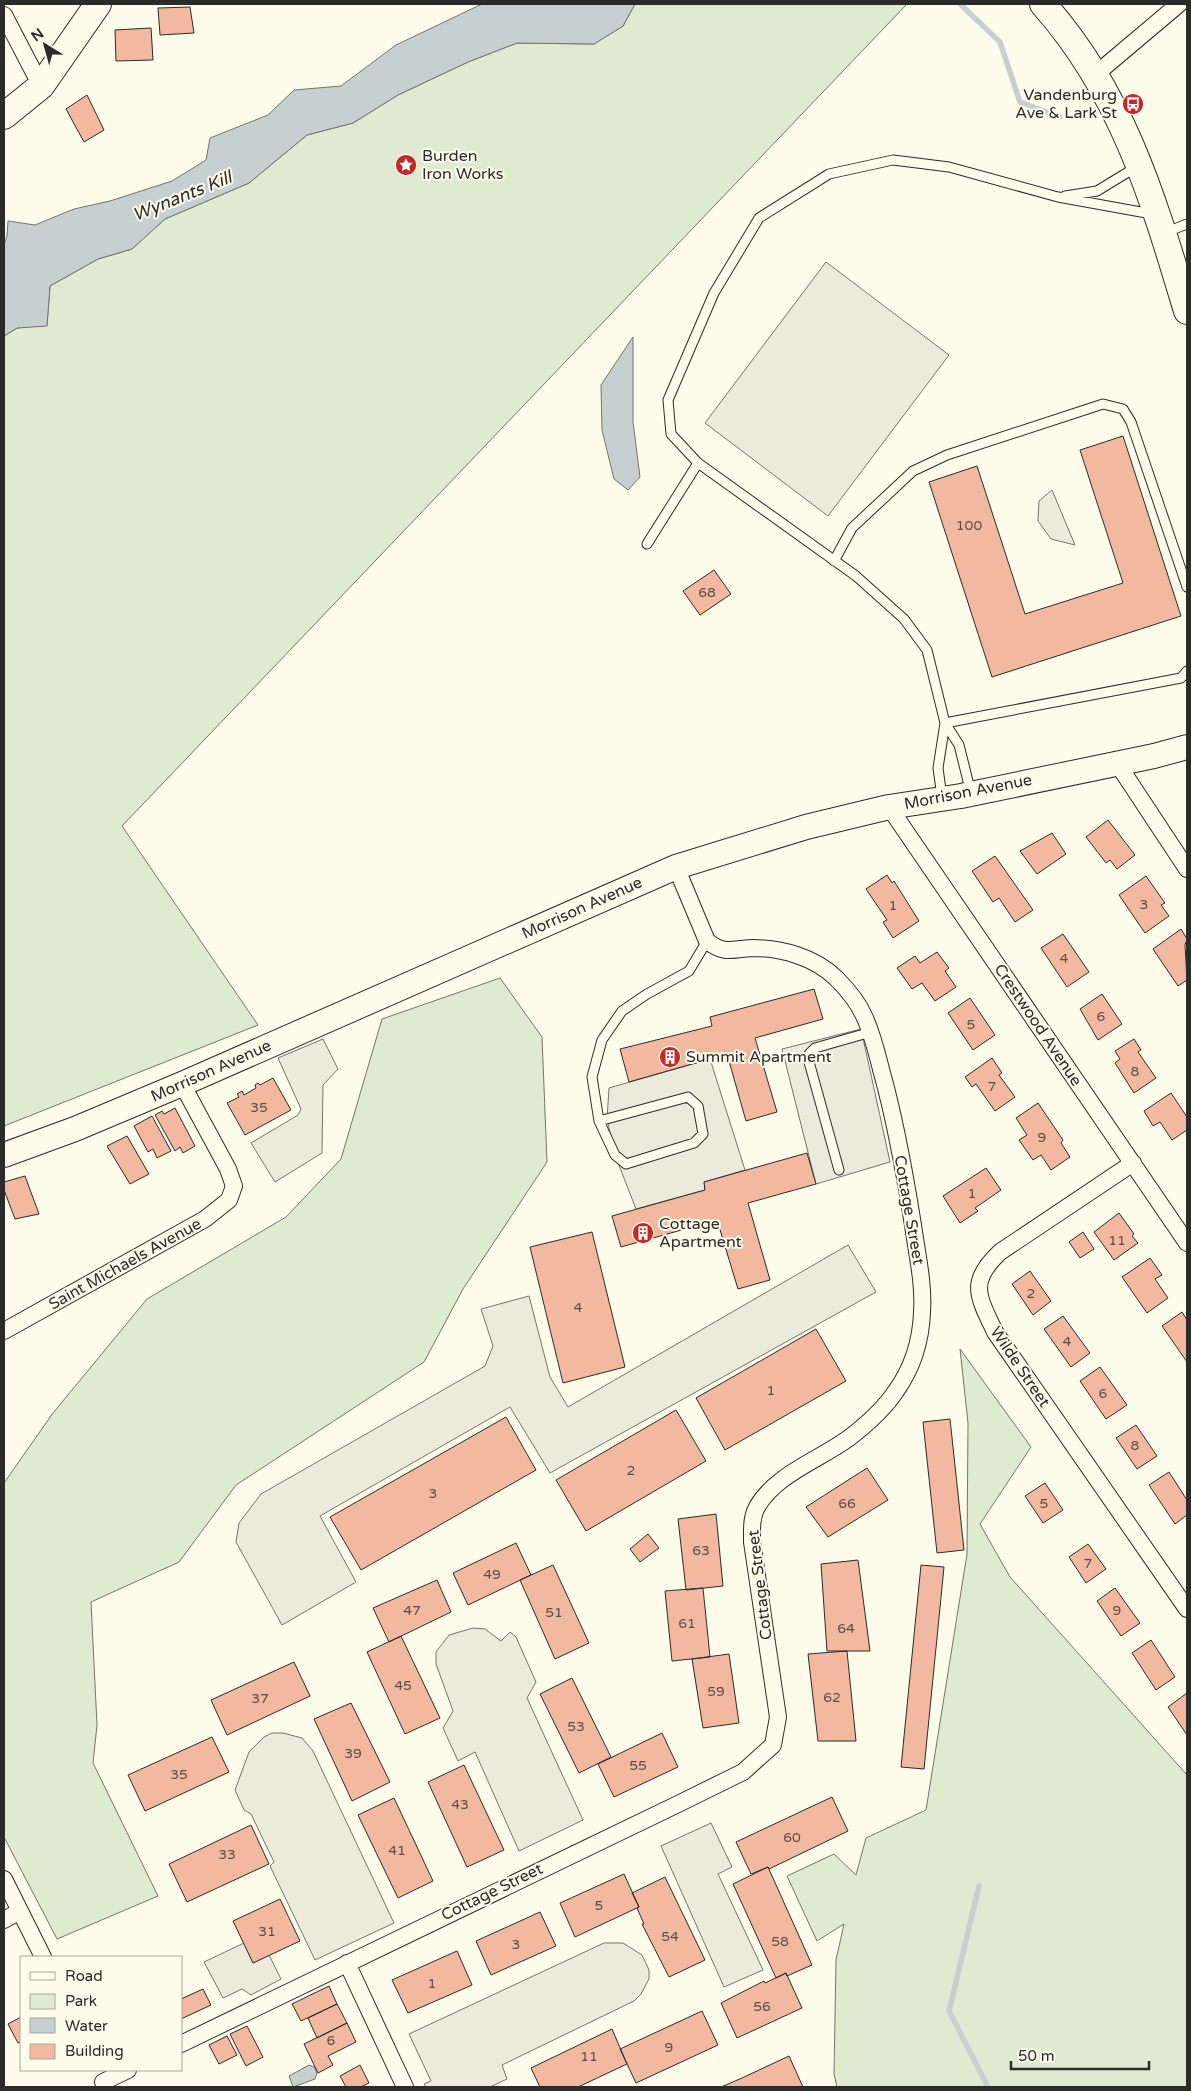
<svg xmlns="http://www.w3.org/2000/svg" width="1191" height="2091" font-family="'Varela Round',sans-serif">
  <style>
    .green { fill: #deebd1; stroke: #74746e }
    .parking { fill: #eceadb; stroke: #74746e }
    .water { fill: #c7d0d0; stroke: #74746e }
    .lines { fill: none; stroke-linecap: round; stroke-linejoin: round }
    .stream { stroke: #c7d0d0; stroke-width: 5.5 }
    .building { fill: #f2b8a0; stroke: #2b2b2b }
    .lane-casing { stroke: #2b2b2b; stroke-width: 11 }
    .street-casing { stroke: #2b2b2b; stroke-width: 18 }
    .secondary-casing { stroke: #2b2b2b; stroke-width: 26 }
    .primary-casing { stroke: #2b2b2b; stroke-width: 28 }
    .lane { stroke: #fdfbea; stroke-width: 9 }
    .street { stroke: #fdfbea; stroke-width: 16 }
    .secondary { stroke: #fdfbea; stroke-width: 24 }
    .primary { stroke: #fdfbea; stroke-width: 26 }
    .labels { text-anchor: middle; dominant-baseline: central; stroke-width: 4; stroke-linejoin: round; paint-order: stroke }
    .number-label { font-size: 14px; fill: #5d4e48 }
    .poi-label { font-size: 16px; fill: #2b2b2b; stroke: #fdfbea; text-anchor: start }
    .street-label { font-size: 16px; fill: #2b2b2b; stroke: #fdfbea }
    .water-label { font-size: 18px; font-style: italic; fill: #2b2b2b; stroke: #fdfbea }
  </style>
  <rect width="100%" height="100%" fill="#fdfbea"/>
  <!-- green -->
  <path class="green" d="M635 4H907L122 826 258 1025 4 1126V336L17 328 47 325 50 286 98 259 132 249 165 219 249 183 307 135 353 123 398 95 468 62 517 43 594 44 623 26Z
    M500 978 542 1037 547 1162 463 1289 424 1362 236 1485 179 1562 91 1602 97 1725 93 1763 158 1896 57 1939 4 1837V1483L53 1413 147 1299 286 1217 341 1159 382 1019Z
    M960 1349 1031 1447 980 1524 1010 1577 1187 1775V2087H837L834 2074 836 1960 844 1924 817 1941 787 1876 834 1854 856 1875 866 1838 926 1810 967 1554 968 1423Z"/>
  <!-- parking -->
  <path class="parking" d="M826 262 949 355 828 516 705 423Z
    M1052 490 1075 545 1051 539 1038 521 1039 501Z
    M861 1029 890 1162 816 1184 782 1049Z
    M323 1039 338 1069 323 1085 322 1153 275 1182 251 1143 298 1115 301 1109 278 1058Z
    M710 1059 745 1170 704 1182 705 1190 636 1209 615 1155 607 1119 609 1088Z
    M848 1245 876 1292 550 1473 510 1407 320 1516 356 1582 282 1625 236 1542 239 1523 261 1494 485 1366 493 1346 481 1309 529 1296 550 1377 568 1407Z
    M473 1628 485 1629 501 1641 510 1632 516 1637 536 1682 527 1698 583 1820 519 1851 475 1752 458 1761 443 1728 453 1711 436 1664V1652L449 1635Z
    M272 1733H283L302 1738 313 1751 394 1923 315 1960 270 1866 274 1862 251 1814 244 1810 235 1790 249 1752 264 1737Z
    M711 1823 732 1867 718 1874 763 1970 724 1987 661 1846Z
    M244 1943 253 1963 269 1955 281 1979 251 1995 242 1989 223 1998 204 1962Z
    M604 1943H623L642 1955 649 1970V1979L641 1994 634 2001 502 2065 507 2079 490 2087H426L424 2084 431 2081 409 2034Z"/>
  <!-- water -->
  <path class="water" d="M482 4H635L623 26 594 44 517 43 468 62 398 95 353 123 307 135 249 183 165 219 132 249 98 259 50 286 47 326 17 328 4 336V245L7 236 8 221 35 225 74 209 110 201 172 181 206 160 210 138 268 115 294 90 341 86 396 45Z
    M633 337V422L640 477 628 490 614 479 602 430 601 385Z
    M309 2065 314 2067 317 2073 315 2079 293 2087 289 2076Z"/>
  <g class="lines">
    <!-- stream -->
    <path class="stream" d="M960 4 1000 42 1020 102 1060 117
      M979 1886 949 2011 988 2087"/>
  </g>
  <!-- building -->
  <path class="building" d="M190 7 194 33 160 35 158 8Z
    M151 28 153 60 116 61 115 30Z
    M87 95 104 130 84 142 66 109Z
    M1123 436 1181 616 992 677 929 482 977 466 1025 614 1123 583 1080 450Z
    M714 570 731 594 700 615 683 591Z
    M1108 820 1135 855 1117 869 1110 860 1106 863 1086 837Z
    M1052 833 1066 854 1037 874 1020 851Z
    M995 856 1033 910 1015 922 999 898 993 902 972 871Z
    M887 875 892 883 894 881 919 921 893 938 883 922 887 920 866 889Z
    M1146 876 1165 903 1161 905 1169 916 1145 933 1119 895Z
    M1181 929 1187 939 1185 945 1187 980 1178 986 1153 949Z
    M1063 934 1089 972 1067 987 1041 948Z
    M937 952 949 968 945 971 956 987 935 1001 922 983 912 989 897 968 915 956 920 963Z
    M814 989 823 1019 755 1038 777 1112 746 1121 727 1054 629 1082 620 1049 712 1026 710 1017Z
    M1102 994 1122 1024 1098 1040 1080 1009Z
    M970 998 995 1035 973 1050 948 1013Z
    M1134 1039 1141 1050 1138 1052 1156 1078 1134 1093 1115 1063 1120 1059 1115 1051Z
    M992 1058 1002 1073 999 1075 1015 1097 995 1111 976 1084 972 1087 965 1077Z
    M273 1078 291 1110 245 1135 227 1103 239 1097 237 1094 242 1091 244 1095 256 1088 255 1085 258 1083 260 1085Z
    M1171 1093 1187 1117V1130L1172 1140 1160 1122 1153 1126 1144 1111Z
    M1038 1103 1063 1140 1061 1143 1070 1157 1051 1170 1041 1155 1033 1160 1019 1140 1027 1135 1016 1118Z
    M175 1108 195 1146 183 1153 180 1147 175 1151 155 1115 162 1111 164 1114Z
    M152 1116 171 1151 157 1158 153 1149 148 1152 134 1126Z
    M127 1136 149 1174 130 1184 107 1146Z
    M807 1153 816 1184 748 1203 770 1280 738 1289 717 1220 621 1247 612 1216 705 1190 704 1182Z
    M986 1168 1001 1190 975 1208 978 1211 960 1223 943 1196Z
    M25 1176 39 1214 15 1219 4 1190V1182Z
    M1119 1213 1134 1234 1132 1236 1138 1243 1114 1260 1094 1232Z
    M592 1232 625 1367 563 1383 530 1247Z
    M1083 1232 1094 1249 1080 1258 1069 1242Z
    M1150 1258 1162 1275 1155 1279 1168 1298 1147 1313 1122 1277Z
    M1030 1271 1051 1301 1033 1315 1012 1284Z
    M1182 1312 1187 1320V1362L1162 1326Z
    M1063 1316 1090 1353 1071 1367 1044 1329Z
    M816 1329 846 1381 725 1450 696 1398Z
    M1100 1367 1127 1405 1106 1419 1080 1381Z
    M676 1410 706 1461 586 1531 556 1480Z
    M506 1417 536 1470 361 1570 330 1517Z
    M950 1419 964 1550 937 1553 923 1422Z
    M1136 1425 1157 1456 1137 1469 1116 1438Z
    M867 1468 888 1500 828 1537 806 1507Z
    M1169 1472 1187 1500V1515L1175 1524 1149 1485Z
    M1045 1483 1063 1510 1043 1523 1025 1496Z
    M716 1514 723 1586 686 1590 678 1519Z
    M648 1534 659 1548 640 1562 630 1549Z
    M516 1543 531 1575 468 1605 453 1573Z
    M1088 1544 1106 1569 1086 1583 1069 1557Z
    M858 1560 870 1651H827L821 1564Z
    M553 1565 589 1643 555 1659 520 1580Z
    M921 1565 944 1567 924 1769 901 1767Z
    M437 1580 451 1612 389 1642 373 1608Z
    M703 1588 710 1657 672 1661 665 1591Z
    M1115 1588 1140 1623 1121 1636 1097 1601Z
    M401 1636 440 1718 405 1734 367 1652Z
    M1151 1640 1175 1677 1156 1690 1132 1653Z
    M847 1651 856 1741H818L808 1654Z
    M729 1654 739 1723 703 1728 692 1659Z
    M294 1662 310 1696 227 1735 211 1700Z
    M572 1678 611 1757 579 1773 540 1694Z
    M1187 1693V1735L1168 1707Z
    M351 1703 390 1782 352 1801 314 1719Z
    M662 1733 678 1767 614 1797 598 1764Z
    M212 1737 229 1772 145 1811 128 1775Z
    M464 1765 504 1850 467 1867 428 1782Z
    M832 1797 848 1831 769 1869 768 1867 751 1874 736 1842Z
    M394 1798 433 1881 398 1898 358 1815Z
    M251 1825 269 1864 187 1902 169 1864Z
    M768 1867 812 1965 787 1976 786 1973 776 1978 733 1884Z
    M624 1874 639 1907 575 1937 560 1903Z
    M665 1877 705 1960 669 1977 642 1924H644L637 1908 639 1907 632 1893Z
    M280 1899 300 1941 253 1963 233 1921Z
    M540 1912 556 1946 491 1975 476 1941Z
    M457 1951 472 1985 408 2013 392 1980Z
    M786 1973 802 2008 737 2038 721 2003 764 1981 765 1983Z
    M329 1986 337 2004 301 2021 292 2004Z
    M203 1989 211 2005 181 2019V1999Z
    M337 2004 347 2023 317 2038 308 2018Z
    M702 2011 718 2045 636 2083 620 2049Z
    M21 2017V2042L18 2043 8 2024Z
    M347 2023 356 2042 328 2056 333 2065 318 2073 304 2044Z
    M247 2026 263 2057 246 2066 230 2034Z
    M612 2029 627 2064 578 2087H540L531 2068Z
    M227 2036 237 2055 219 2064 209 2045Z
    M789 2056 803 2087H721L742 2078Z
    M360 2065 369 2083 361 2087H346L340 2076Z"/>
  <g class="lines">
    <!-- lane casing -->
    <g class="lane-casing">
      <path id="lane" d="M1065 196 1097 191 1138 166
        M1164 233 1187 224
        M647 544 698 463
        M834 561 852 528 913 471 947 455 1103 404 1123 409 1131 422 1187 587
        M945 723 1181 678 1187 671
        M971 793 959 745 945 723 927 650 904 619 856 576 698 463 671 434 668 400 714 293 759 218 829 174 893 160 949 167 1058 197 1152 214
        M942 797 938 768 945 723
        M599 1121 615 1155 626 1164 694 1143 703 1134 698 1106 688 1097 599 1121 592 1077 602 1040 622 1011 647 994 689 971 707 941
        M839 1170 809 1062V1054L815 1048 871 1032"/>
    </g>
    <!-- street casing -->
    <g class="street-casing">
      <path id="street" d="M4 15 41 86
        M1096 74 1179 4
        M1117 763 1187 869
        M889 807 1187 1243
        M1133 1163 1000 1252C968 1282 978 1296 995 1332L1187 1609
        M4 1331 205 1219 229 1200 234 1186 228 1169 182 1084
        M4 1879 43 1957
        M4 1920 20 1911
        M347 1963 405 2087
        M181 2044 676 1805 743 1772 773 1745 778 1717 752 1542C752 1530 751 1518 757 1507 776 1474 819 1460 849 1438 866 1425 884 1409 896 1391 913 1367 921 1341 922 1312 924 1284 917 1254 913 1225 905 1175 896 1123 882 1073 877 1054 873 1035 864 1016 858 1002 847 989 836 978 814 957 782 948 752 948 731 949 725 955 707 941L676 867
        M103 2082 128 2070"/>
    </g>
    <!-- secondary casing -->
    <g class="secondary-casing">
      <path id="secondary" d="M4 1155 75 1129 182 1084 676 867 806 827 889 807 961 796 1154 756 1187 747"/>
    </g>
    <!-- primary casing -->
    <g class="primary-casing">
      <path id="primary" d="M1043 4C1123 94 1153 198 1187 311
        M4 116 41 86 98 4"/>
    </g>
    <!-- lane -->
    <use href="#lane" class="lane"/>
    <!-- street -->
    <use href="#street" class="street"/>
    <!-- secondary -->
    <use href="#secondary" class="secondary"/>
    <!-- primary -->
    <use href="#primary" class="primary"/>
  </g>
  <!-- icons -->
  <defs>
    <g id="bus-disc" transform="scale(1.125)"><circle r="9.5" fill="#c62828" stroke="#fdfbea"/><path d="M-5-6H5V4H4V6H2V4H-2V6H-4V4H-5ZM-3.5-4V0h7V-4ZM-3.5 1.2v1.5H-2V1.2ZM2 1.2v1.5H3.5V1.2Z" fill="#fff"/></g>
    <g id="sight-disc" transform="scale(1.125)"><circle r="9.5" fill="#c62828" stroke="#fdfbea"/><path d="M0-6L1.8-2.2L6-1.7L2.9 1.2L3.7 5.4L0 3.3L-3.7 5.4L-2.9 1.2L-6-1.7L-1.8-2.2Z" fill="#fff"/></g>
    <g id="building-disc" transform="scale(1.125)"><circle r="9.5" fill="#c62828" stroke="#fdfbea"/><path d="M-4-6H4V6H1V3H-1V6H-4ZM-2.5-4.3h1.7v1.8h-1.7ZM.8-4.3h1.7v1.8H.8ZM-2.5-1h1.7V.8h-1.7ZM.8-1h1.7V.8H.8Z" fill="#fff"/></g>
  </defs>
  <g fill-rule="evenodd">
    <use href="#bus-disc" x="1133" y="104"/>
    <use href="#sight-disc" x="406" y="165"/>
    <use href="#building-disc" x="670" y="1057"/>
    <use href="#building-disc" x="643" y="1233"/>
  </g>
  <g class="labels">
    <!-- number labels -->
    <g class="number-label">
      <text x="969" y="525">100</text>
      <text x="707" y="592">68</text>
      <text x="1144" y="904">3</text>
      <text x="893" y="905">1</text>
      <text x="1064" y="958">4</text>
      <text x="1101" y="1016">6</text>
      <text x="971" y="1024">5</text>
      <text x="1135" y="1071">8</text>
      <text x="992" y="1086">7</text>
      <text x="259" y="1107">35</text>
      <text x="1042" y="1137">9</text>
      <text x="972" y="1193">1</text>
      <text x="1117" y="1240">11</text>
      <text x="1031" y="1293">2</text>
      <text x="578" y="1307">4</text>
      <text x="1067" y="1341">4</text>
      <text x="771" y="1390">1</text>
      <text x="1103" y="1393">6</text>
      <text x="1135" y="1445">8</text>
      <text x="631" y="1470">2</text>
      <text x="433" y="1493">3</text>
      <text x="847" y="1503">66</text>
      <text x="1044" y="1503">5</text>
      <text x="701" y="1550">63</text>
      <text x="1088" y="1563">7</text>
      <text x="492" y="1574">49</text>
      <text x="412" y="1610">47</text>
      <text x="1117" y="1610">9</text>
      <text x="554" y="1612">51</text>
      <text x="687" y="1623">61</text>
      <text x="846" y="1628">64</text>
      <text x="403" y="1685">45</text>
      <text x="716" y="1691">59</text>
      <text x="832" y="1697">62</text>
      <text x="260" y="1698">37</text>
      <text x="576" y="1726">53</text>
      <text x="353" y="1753">39</text>
      <text x="638" y="1765">55</text>
      <text x="179" y="1774">35</text>
      <text x="460" y="1804">43</text>
      <text x="792" y="1837">60</text>
      <text x="397" y="1850">41</text>
      <text x="227" y="1854">33</text>
      <text x="599" y="1905">5</text>
      <text x="267" y="1931">31</text>
      <text x="670" y="1936">54</text>
      <text x="780" y="1941">58</text>
      <text x="516" y="1944">3</text>
      <text x="432" y="1983">1</text>
      <text x="762" y="2006">56</text>
      <text x="331" y="2040">6</text>
      <text x="669" y="2047">9</text>
      <text x="589" y="2056">11</text>
    </g>
    <!-- poi labels -->
    <g class="poi-label">
      <text x="1117" y="95" text-anchor="end">Vandenburg<tspan x="1117" dy="18">Ave &amp; Lark St</tspan></text>
      <text x="422" y="156">Burden<tspan x="422" dy="18">Iron Works</tspan></text>
      <text x="686" y="1057">Summit Apartment</text>
      <text x="659" y="1224">Cottage<tspan x="659" dy="18">Apartment</tspan></text>
    </g>
    <!-- street labels -->
    <g class="street-label">
      <text transform="translate(968 792) rotate(-11)">Morrison Avenue</text>
      <text transform="translate(582 908) rotate(-24)">Morrison Avenue</text>
      <text transform="translate(1038 1025) rotate(56)">Crestwood Avenue</text>
      <text transform="translate(211 1071) rotate(-24)">Morrison Avenue</text>
      <text transform="translate(909 1210) rotate(80)">Cottage Street</text>
      <text transform="translate(125 1264) rotate(-29)">Saint Michaels Avenue</text>
      <text transform="translate(1020 1367) rotate(56)">Wilde Street</text>
      <text transform="translate(760 1585) rotate(-97)">Cottage Street</text>
      <text transform="translate(492 1892) rotate(-26)">Cottage Street</text>
    </g>
    <!-- water labels -->
    <g class="water-label">
      <text transform="translate(182 196) rotate(-22)">Wynants Kill</text>
    </g>
  </g>
  <!-- border -->
  <rect width="1191" height="2091" fill="none" stroke="#2b2b2b" stroke-width="10"/>
  <!-- legend -->
  <rect x="20" y="1956" width="162" height="115" fill="#fdfbea" stroke="#a9a89e"/>
  <rect x="30" y="1972" width="25" height="8" fill="#fdfbea" stroke="#a9a89e"/>
  <text x="65" y="1981" font-size="15" fill="#2b2b2b">Road</text>
  <rect x="30" y="1994" width="25" height="15" fill="#deebd1" stroke="#a9a89e"/>
  <text x="65" y="2006" font-size="15" fill="#2b2b2b">Park</text>
  <rect x="30" y="2018" width="25" height="15" fill="#c7d0d0" stroke="#a9a89e"/>
  <text x="65" y="2031" font-size="15" fill="#2b2b2b">Water</text>
  <rect x="30" y="2044" width="25" height="15" fill="#f2b8a0" stroke="#a9a89e"/>
  <text x="65" y="2056" font-size="15" fill="#2b2b2b">Building</text>
  <!-- north arrow -->
  <g transform="translate(45 45) rotate(323)" stroke="#fdfbea" stroke-width="4" paint-order="stroke">
  <path d="M0-4L9 19L0 12L-9 19Z" fill="#2b2b2b"/>
  <text y="-8" font-size="14" font-weight="bold" text-anchor="middle" fill="#2b2b2b">N</text>
  </g>
  <!-- scale -->
  <path d="M1011 2061v8h138v-8" fill="none" stroke="#2b2b2b" stroke-width="2.5"/>
  <text x="1018" y="2061" font-size="15" fill="#2b2b2b" stroke="#fdfbea" stroke-width="4" paint-order="stroke">50 m</text>
</svg>
